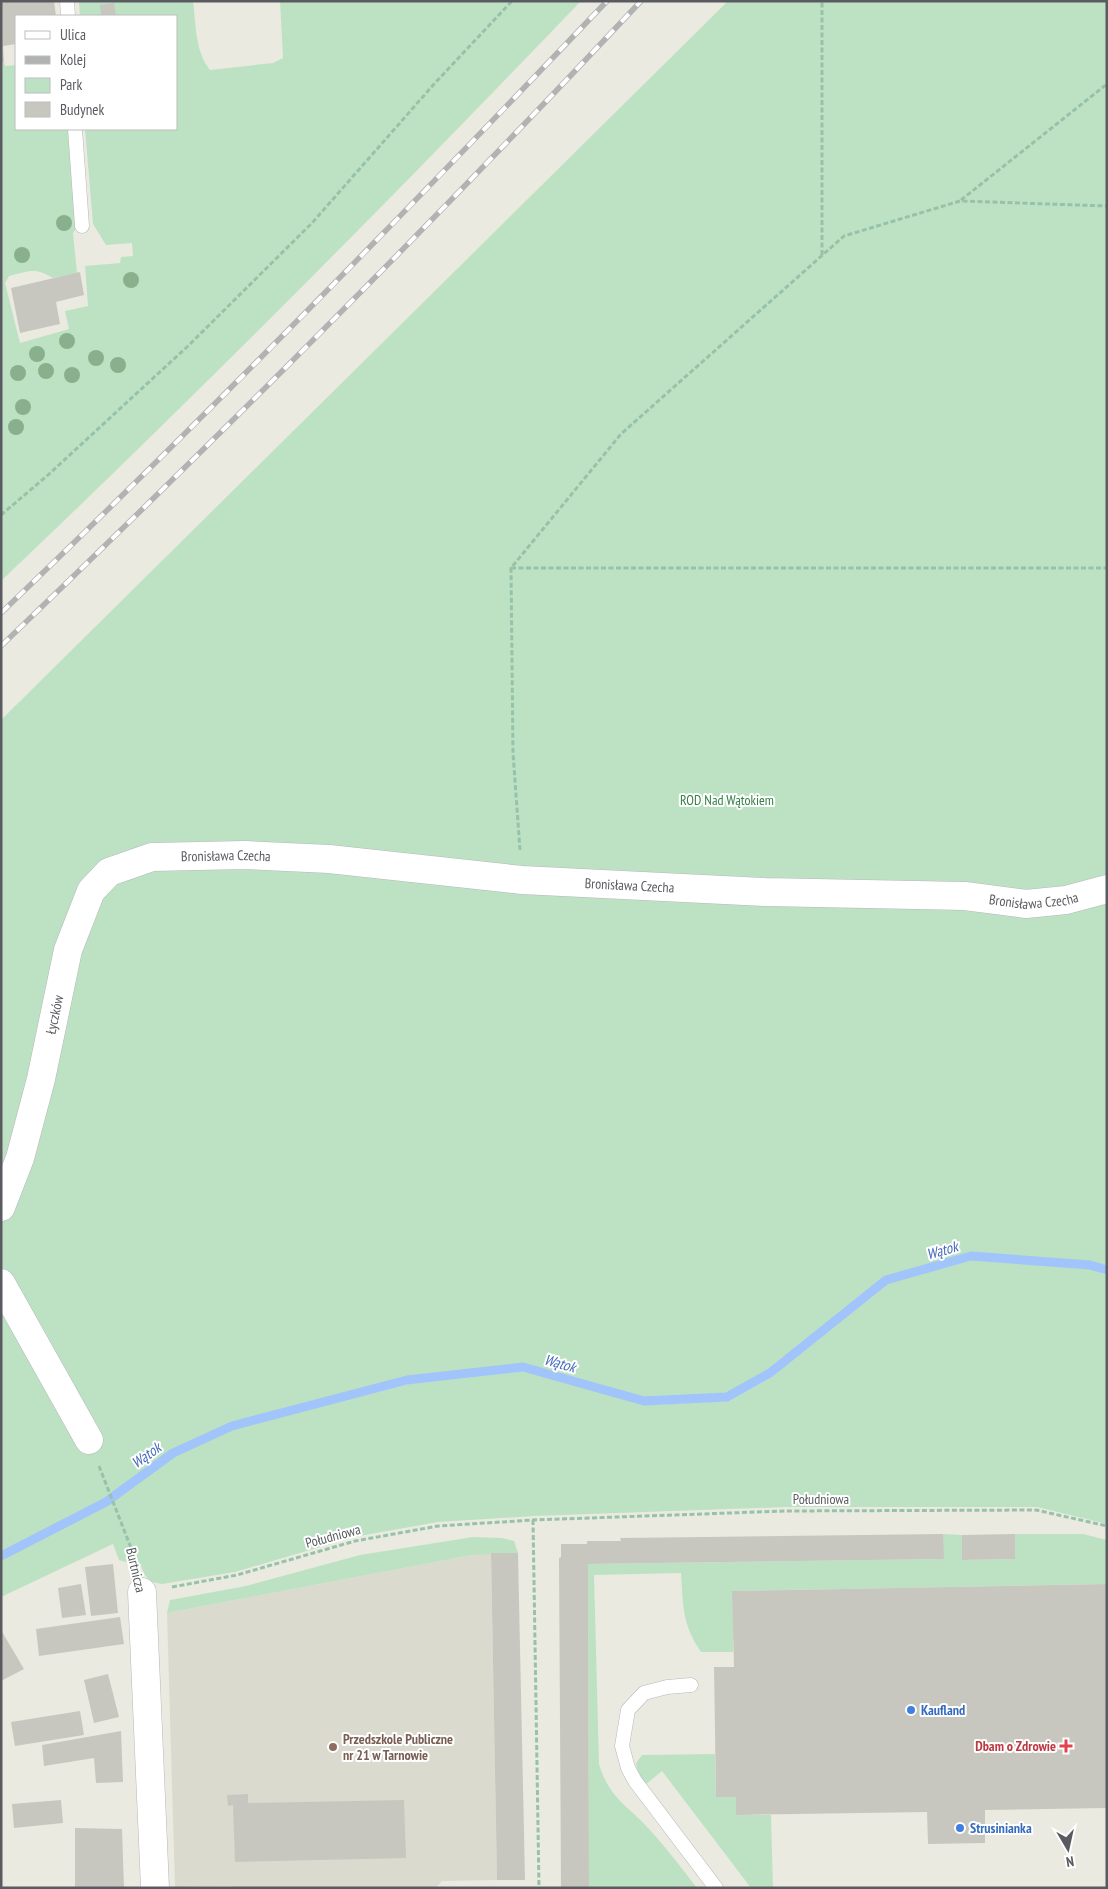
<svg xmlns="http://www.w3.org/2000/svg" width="1108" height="1889" font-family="'PT Sans Narrow',sans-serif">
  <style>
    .education { fill: #dbdace }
    .green { fill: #bde2c3 }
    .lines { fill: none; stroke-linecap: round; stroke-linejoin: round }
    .stream { stroke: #a1c4fa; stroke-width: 9 }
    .building { fill: #c8c7bf }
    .service-casing { stroke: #b6b7bc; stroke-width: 15 }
    .minor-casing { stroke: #b6b7bc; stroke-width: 29 }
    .path { stroke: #97c2aa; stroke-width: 3; stroke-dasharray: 5 2.5; stroke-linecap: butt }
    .service { stroke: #fff; stroke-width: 14 }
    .minor { stroke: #fff; stroke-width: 28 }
    .rail-casing { stroke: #b1b2b2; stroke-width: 5.5 }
    .rail { stroke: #fff; stroke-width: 4; stroke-dasharray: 11; stroke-linecap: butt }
    .tree { fill: #89b08c }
    .shop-dot { fill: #3f7fe0; stroke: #fff; stroke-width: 2 }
    .health-dot { fill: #e0444e; stroke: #fff; stroke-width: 2 }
    .education-dot { fill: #8d6e63; stroke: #fff; stroke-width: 2 }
    .labels { text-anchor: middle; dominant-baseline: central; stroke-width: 4; stroke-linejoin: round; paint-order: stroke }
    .park-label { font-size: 14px; fill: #388048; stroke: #fff }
    .street-label { font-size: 14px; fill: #595b60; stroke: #fff }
    .shop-label { font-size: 14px; font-weight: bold; fill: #366cbe; stroke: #fff; text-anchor: start }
    .education-label { font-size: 14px; font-weight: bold; fill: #785e54; stroke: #fff; text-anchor: start }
    .health-label { font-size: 14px; font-weight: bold; fill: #be3a42; stroke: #fff; text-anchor: end }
    .water-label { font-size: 15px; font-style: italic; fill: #466bbb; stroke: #fff }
  </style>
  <rect width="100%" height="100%" fill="#ebeae0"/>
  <!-- education -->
  <path class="education" d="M491 1553 497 1880 442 1881 436 1888H233L232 1886 175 1887 167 1613 472 1555Z"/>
  <!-- green -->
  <path class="green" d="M79 1H193C196 25 195 51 210 70L273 63 283 58 280 1H581C392 198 199 393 1 581V62H4L5 66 16 65V129H71L78 226 73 233 77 273 53 278C34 267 30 271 9 276L5 283 20 343 69 329 65 311 88 306 85 266 120 263 121 257 133 256 132 243 106 245 93 224 85 129H176V16H80Z
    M728 1H1107V1268L1090 1263 970 1254 884 1277 770 1370 728 1395 646 1398 524 1364 406 1378 230 1424 171 1451 104 1500 1 1553V1310L83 1453 98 1445 66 1383 1 1268V720Z
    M973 1260 1090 1269 1107 1275V1524L1037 1507H787L534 1516 438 1522 354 1537 235 1572 162 1584C149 1582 146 1579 141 1566L119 1560 113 1544 1 1597V1560L108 1504 174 1456 234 1429 409 1384 525 1371 645 1405 729 1401 772 1377 889 1283Z
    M943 1534 962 1535V1560L1014 1559 1015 1534H1083L1107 1540V1584L733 1591V1652H701C682 1624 683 1605 681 1573L594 1575 599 1764C610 1800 628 1805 650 1830 667 1849 682 1868 697 1888H589L588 1564 943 1559Z
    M473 1537 502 1538 514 1541 518 1553 472 1555 167 1613 170 1600 246 1586 360 1555Z
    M715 1754 716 1797H736L737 1815H771L773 1888H751L662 1771 645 1785 638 1774 636 1763 642 1755Z"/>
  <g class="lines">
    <!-- stream -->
    <path class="stream" d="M1 1556 106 1502 173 1453 232 1426 407 1380 523 1367 644 1401 727 1397 770 1373 886 1280 971 1256 1090 1265 1107 1270"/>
  </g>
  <!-- building -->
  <path class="building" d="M1 1H54L56 16H16V44L3 46 4 62H1Z
    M114 3 116 16H101L100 5Z
    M80 272 84 295 56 302 60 324 20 333 11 288Z
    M943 1534 944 1559 588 1564 589 1888H561L559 1558 561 1557V1544H587V1541H621L620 1538Z
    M1015 1534V1559L962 1560V1535Z
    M491 1553H518L525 1880H497Z
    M113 1564 118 1613 91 1616 85 1567Z
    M81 1584 86 1615 62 1618 58 1588Z
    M1107 1584V1808L985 1810V1843L928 1844 927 1812 736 1815V1797H716L714 1667H734L732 1591Z
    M120 1617 124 1644 39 1656 36 1629Z
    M1 1630 24 1669 1 1681Z
    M108 1674 119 1717 94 1723 84 1680Z
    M80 1711 84 1735 15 1746 11 1722Z
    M121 1731 123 1782 96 1783 94 1758 44 1766 42 1745Z
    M248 1794V1803L404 1800 406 1858 235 1862 233 1805 228 1806 227 1795Z
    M61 1800 63 1823 14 1828 12 1804Z
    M75 1828 122 1829 124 1888H75Z"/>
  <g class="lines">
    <!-- service casing -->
    <g class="service-casing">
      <path id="service" d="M67 1 68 16
        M75 129 82 226
        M691 1685 667 1687 644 1693 628 1710 622 1746 628 1768 635 1781 716 1888"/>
    </g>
    <!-- minor casing -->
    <g class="minor-casing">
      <g id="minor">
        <path id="s1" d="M1 1207 20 1158 41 1079 68 950 91 891 109 872 152 857 245 855 329 859 522 880 765 892 965 896 1026 904 1066 900 1107 889"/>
        <path d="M1 1283 89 1440"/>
        <path d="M142 1592 155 1888"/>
      </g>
    </g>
    <!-- path -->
    <path class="path" d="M961 200 1107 84
      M822 255V2L823 1
      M1 515 48 475 188 346 312 223 435 83 512 1
      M511 568H1107
      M520 850 513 753 511 568 621 434 844 236 960 201 1107 206
      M99 1466 133 1553 136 1563
      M533 1520 539 1888
      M172 1587 237 1575 355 1541 438 1526 533 1520 785 1511 1036 1510 1107 1526"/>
    <!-- service -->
    <use href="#service" class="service"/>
    <!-- minor -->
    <use href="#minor" class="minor"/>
    <!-- rail casing -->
    <g class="rail-casing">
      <path id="rail" d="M1 613C208 415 409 209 607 1
        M1 646C220 436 434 222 641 1"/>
    </g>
    <!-- rail -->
    <use href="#rail" class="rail"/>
  </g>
  <!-- trees -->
  <g class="tree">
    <circle cx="64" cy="223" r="8"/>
    <circle cx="22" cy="255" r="8"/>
    <circle cx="131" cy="280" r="8"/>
    <circle cx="67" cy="341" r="8"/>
    <circle cx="37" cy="354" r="8"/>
    <circle cx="96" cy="358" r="8"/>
    <circle cx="118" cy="365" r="8"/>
    <circle cx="46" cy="371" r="8"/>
    <circle cx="18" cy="373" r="8"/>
    <circle cx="72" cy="375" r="8"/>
    <circle cx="23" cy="407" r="8"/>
    <circle cx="16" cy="427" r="8"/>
  </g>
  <!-- markers -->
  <g class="shop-dot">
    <circle cx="911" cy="1710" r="5"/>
    <circle cx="960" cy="1828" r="5"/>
  </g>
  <path class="health-dot" d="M1063.5 1738.5h5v5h5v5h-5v5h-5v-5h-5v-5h5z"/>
  <circle class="education-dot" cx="333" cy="1747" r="5"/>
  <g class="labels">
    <!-- park labels -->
    <g class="park-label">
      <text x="727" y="800">ROD Nad Wątokiem</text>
    </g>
    <!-- street labels -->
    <g class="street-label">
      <text stroke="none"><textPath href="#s1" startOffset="475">Bronisława Czecha</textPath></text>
      <text stroke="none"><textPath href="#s1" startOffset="880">Bronisława Czecha</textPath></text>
      <text stroke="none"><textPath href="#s1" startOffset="1285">Bronisława Czecha</textPath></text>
      <text stroke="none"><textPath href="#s1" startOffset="200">Łyczków</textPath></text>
      <text x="821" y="1499">Południowa</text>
      <text transform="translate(333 1536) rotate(-15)">Południowa</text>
      <text transform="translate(136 1570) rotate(77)">Burtnicza</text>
    </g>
    <!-- shop labels -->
    <g class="shop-label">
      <text x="921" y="1710">Kaufland</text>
      <text x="970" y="1828">Strusinianka</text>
    </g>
    <!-- education labels -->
    <g class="education-label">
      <text x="343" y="1739">Przedszkole Publiczne<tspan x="343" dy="16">nr 21 w Tarnowie</tspan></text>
    </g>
    <!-- health labels -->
    <g class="health-label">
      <text x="1056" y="1746">Dbam o Zdrowie</text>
    </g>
    <!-- water labels -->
    <g class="water-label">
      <text transform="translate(942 1250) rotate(-16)">Wątok</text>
      <text transform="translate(560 1363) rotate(16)">Wątok</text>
      <text transform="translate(146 1455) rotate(-36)">Wątok</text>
    </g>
  </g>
  <!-- border -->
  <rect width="1108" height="1889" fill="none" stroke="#595b60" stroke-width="5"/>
  <!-- legend -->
  <rect x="15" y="15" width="162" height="115" fill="#ffffff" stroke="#bdbdbf"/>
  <rect x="25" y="31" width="25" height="8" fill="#ffffff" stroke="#bdbdbf"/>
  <text x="60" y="40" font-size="15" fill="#595b60">Ulica</text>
  <rect x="25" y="56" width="25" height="8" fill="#b1b2b2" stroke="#bdbdbf"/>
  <text x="60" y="65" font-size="15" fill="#595b60">Kolej</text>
  <rect x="25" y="78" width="25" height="15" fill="#bde2c3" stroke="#bdbdbf"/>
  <text x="60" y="90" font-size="15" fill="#595b60">Park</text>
  <rect x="25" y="102" width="25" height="15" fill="#c8c7bf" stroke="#bdbdbf"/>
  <text x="60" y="115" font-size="15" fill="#595b60">Budynek</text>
  <!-- north arrow -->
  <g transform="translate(1068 1849) rotate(171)" stroke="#ffffff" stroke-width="4" paint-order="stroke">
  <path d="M0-4L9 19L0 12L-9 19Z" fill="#595b60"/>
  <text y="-8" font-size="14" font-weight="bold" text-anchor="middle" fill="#595b60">N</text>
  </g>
</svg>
